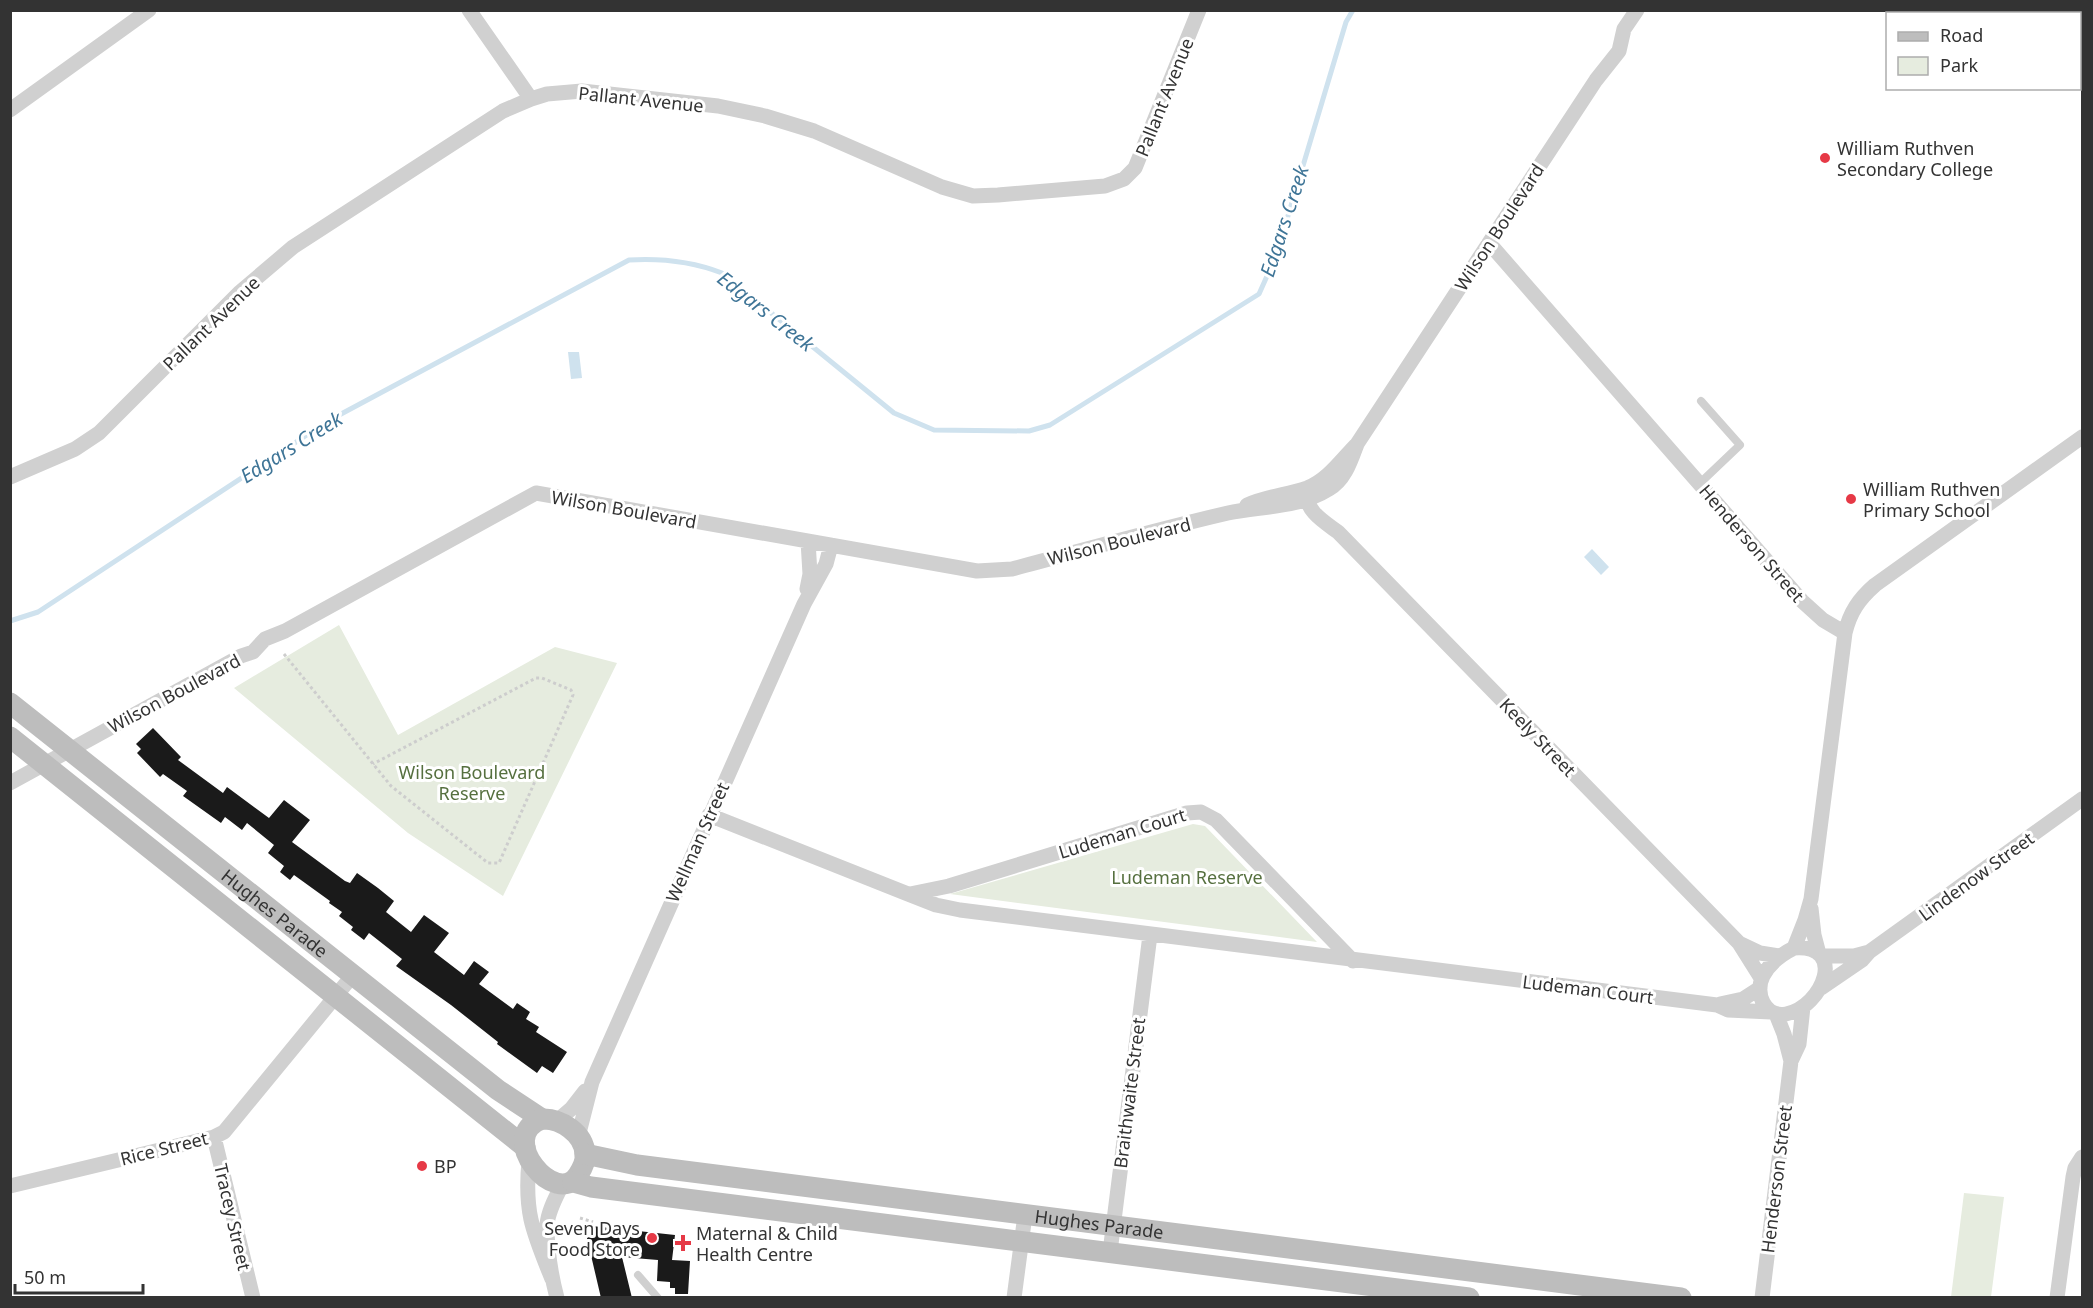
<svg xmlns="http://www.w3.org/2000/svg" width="2093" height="1308" font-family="'Noto Sans',sans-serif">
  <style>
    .green { fill: #e6ecdf }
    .water { fill: #cfe2ee }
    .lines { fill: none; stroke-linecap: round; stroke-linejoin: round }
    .stream { stroke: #cfe2ee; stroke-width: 5 }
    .building { fill: #1a1a1a }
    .path { stroke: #cdcdcd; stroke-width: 3; stroke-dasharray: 3 3; stroke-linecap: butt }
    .lane { stroke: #d0d0d0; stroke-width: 8 }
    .street { stroke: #d0d0d0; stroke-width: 15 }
    .secondary { stroke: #bdbdbd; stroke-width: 21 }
    .poi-dot { fill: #e63946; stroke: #fff; stroke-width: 2 }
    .labels { text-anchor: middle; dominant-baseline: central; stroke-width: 6; stroke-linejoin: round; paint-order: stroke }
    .street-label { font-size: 18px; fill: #333; stroke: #fff }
    .poi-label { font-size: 18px; fill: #333; stroke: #fff; text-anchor: start }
    .park-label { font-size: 18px; fill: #56703f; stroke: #fff }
    .water-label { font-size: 20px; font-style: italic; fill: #3f7597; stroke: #fff }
  </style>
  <rect width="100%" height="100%" fill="#fff"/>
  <!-- green -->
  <path class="green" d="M339 625 398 735 555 647 617 663 503 896 408 833 234 688Z
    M1193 824 1205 826 1317 942 950 894Z
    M1964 1193 2004 1197 1991 1297H1951Z"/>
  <!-- water -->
  <path class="water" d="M568 352H579L582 378 571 379Z
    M1592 549 1609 567 1601 575 1584 557Z"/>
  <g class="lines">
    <!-- stream -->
    <path class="stream" d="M10 621 38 612 328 421 629 260C662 258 691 261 722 273L894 413 934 430 1029 431 1050 425 1259 294 1276 256 1346 22 1353 10"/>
  </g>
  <!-- building -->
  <path class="building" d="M153 728 181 757 178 760 223 793 227 787 269 818 284 800 310 820 292 842 345 881 350 883 357 873 378 888 394 901 386 912 411 932 424 915 449 933 434 952 464 975 474 961 489 972 479 984 513 1009 517 1003 530 1012 526 1019 539 1027 536 1032 567 1052 553 1073 542 1066 537 1073 497 1044 498 1042 451 1005 396 966 402 959 369 933 364 940 351 930 353 927 339 916 342 912 329 903 330 901 294 875 290 880 280 872 284 866 268 853 274 845 247 823 242 830 225 817 221 823 183 796 187 791 163 774 160 777 137 753 141 749 136 744Z
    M592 1226 675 1235 672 1260 690 1261 688 1294H675V1288H670V1282L657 1281 658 1260 622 1257 632 1298H601L586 1234Z"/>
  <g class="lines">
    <!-- path -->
    <path class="path" d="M284 654 391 786 488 863H499L573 695 571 690 542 678H536L373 764
      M580 1218 593 1222"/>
    <!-- lane -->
    <path class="lane" d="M1699 484 1740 445 1701 401
      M638 1275 658 1298"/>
    <!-- street -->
    <path class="street" d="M469 10 531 99
      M10 110 149 10
      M1489 243 1802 601 1823 620 1845 633 1811 899 1805 920 1794 948
      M10 477 75 449 99 433 239 293 293 247 503 111 531 99 547 94 582 91 718 106 765 116 814 131 942 187 973 196 998 195 1105 186 1124 179 1135 168 1199 10
      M1306 490C1305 511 1323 521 1338 532L1739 943 1761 978
      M1247 505C1267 496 1287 495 1307 488 1328 480 1342 459 1357 444L1596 80 1619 51 1624 29 1637 10
      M807 589 810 574 808 541
      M1845 633C1850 612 1859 599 1875 585L2082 437
      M10 783 241 656 253 652 265 639 285 631 536 493 977 571 1012 569C1084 550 1155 530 1228 513 1261 506 1299 508 1329 489 1345 480 1351 460 1357 444
      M709 815 908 894 936 905 960 910 1717 1005 1728 1010 1771 1012
      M910 894 949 886 1187 813 1201 812 1216 820 1353 961
      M1811 908 1814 935 1819 954
      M1741 944 1760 953 1780 956
      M1794 948C1848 944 1823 1007 1786 1014 1765 1018 1754 993 1763 976 1769 964 1782 954 1794 948Z
      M1821 956H1854L1869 952
      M1821 988 1862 960 1869 952 2082 799
      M1720 1004 1743 999 1760 988
      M1776 1014 1784 1034 1791 1061
      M557 1121 571 1109 585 1091
      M214 1137 253 1298
      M578 1137 592 1082 804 604 826 564 831 545
      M529 1161C524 1213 533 1232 552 1279
      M10 1186 214 1137 224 1132 353 975
      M1110 1252 1150 935
      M557 1298C551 1275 547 1249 547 1225 548 1211 556 1197 562 1185
      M1014 1298 1025 1215
      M1762 1298 1791 1061 1799 1044 1803 1007
      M2057 1298 2073 1177 2075 1168 2082 1157"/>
    <!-- secondary -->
    <g class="secondary">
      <path id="s1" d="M10 703 498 1090 542 1119"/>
      <path d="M10 737 525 1147"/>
      <path d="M542 1119C560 1118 584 1133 585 1154 586 1161 582 1169 578 1175 557 1209 494 1137 542 1119Z"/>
      <path id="s2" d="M585 1154 637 1165 1681 1298"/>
      <path d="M573 1182 591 1187 1469 1298"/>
    </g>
  </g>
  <!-- markers -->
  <g class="poi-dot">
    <circle cx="1825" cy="158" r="6"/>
    <circle cx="1851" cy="499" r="6"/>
    <circle cx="422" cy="1166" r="6"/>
    <circle cx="652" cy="1238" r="6"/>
    <path d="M680 1234h6v6h6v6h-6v6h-6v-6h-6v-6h6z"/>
  </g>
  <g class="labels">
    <!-- street labels -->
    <g class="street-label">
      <text transform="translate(1164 97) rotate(-68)">Pallant Avenue</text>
      <text transform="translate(641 99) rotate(6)">Pallant Avenue</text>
      <text transform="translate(1499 227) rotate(-57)">Wilson Boulevard</text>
      <text transform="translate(211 323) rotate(-44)">Pallant Avenue</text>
      <text transform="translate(624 509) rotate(10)">Wilson Boulevard</text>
      <text transform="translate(1119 541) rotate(-14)">Wilson Boulevard</text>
      <text transform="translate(1752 543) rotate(49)">Henderson Street</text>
      <text transform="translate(174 693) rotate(-28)">Wilson Boulevard</text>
      <text transform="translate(1538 737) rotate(46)">Keely Street</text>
      <text transform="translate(1122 833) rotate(-17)">Ludeman Court</text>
      <text transform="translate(697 842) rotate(-66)">Wellman Street</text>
      <text transform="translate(1976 876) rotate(-36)">Lindenow Street</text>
      <text stroke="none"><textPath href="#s1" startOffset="338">Hughes Parade</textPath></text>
      <text transform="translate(1588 989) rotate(7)">Ludeman Court</text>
      <text transform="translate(1129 1093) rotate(-83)">Braithwaite Street</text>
      <text transform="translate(164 1148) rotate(-14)">Rice Street</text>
      <text transform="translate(1776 1179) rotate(-83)">Henderson Street</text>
      <text transform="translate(233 1217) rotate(77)">Tracey Street</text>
      <text stroke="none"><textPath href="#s2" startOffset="519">Hughes Parade</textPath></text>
    </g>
    <!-- poi labels -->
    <g class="poi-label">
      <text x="1837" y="148">William Ruthven<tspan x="1837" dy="21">Secondary College</tspan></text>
      <text x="1863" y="489">William Ruthven<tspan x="1863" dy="21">Primary School</tspan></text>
      <text x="434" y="1166">BP</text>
      <text x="640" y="1228" text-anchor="end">Seven Days<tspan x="640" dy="21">Food Store</tspan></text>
      <text x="696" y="1233">Maternal &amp; Child<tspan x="696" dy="21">Health Centre</tspan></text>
    </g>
    <!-- park labels -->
    <g class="park-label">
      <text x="472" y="772">Wilson Boulevard<tspan x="472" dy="21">Reserve</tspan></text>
      <text x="1187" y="877">Ludeman Reserve</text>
    </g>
    <!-- water labels -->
    <g class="water-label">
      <text transform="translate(1284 221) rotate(-72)">Edgars Creek</text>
      <text transform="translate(766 311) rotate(38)">Edgars Creek</text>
      <text transform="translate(291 447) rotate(-32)">Edgars Creek</text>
    </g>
  </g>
  <!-- border -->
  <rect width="2093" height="1308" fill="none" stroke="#333333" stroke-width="24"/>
  <!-- legend -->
  <rect x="1886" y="12" width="195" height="78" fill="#ffffff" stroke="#adadad" stroke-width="1.5"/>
  <rect x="1898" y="32" width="30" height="9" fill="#bdbdbd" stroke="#adadad" stroke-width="1.5"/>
  <text x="1940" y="42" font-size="18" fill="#333333">Road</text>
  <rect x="1898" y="57" width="30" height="18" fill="#e6ecdf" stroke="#adadad" stroke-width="1.5"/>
  <text x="1940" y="72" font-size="18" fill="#333333">Park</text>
  <!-- scale -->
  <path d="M15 1284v9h128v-9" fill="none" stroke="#333333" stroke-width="3"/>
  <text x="24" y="1284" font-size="18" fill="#333333" stroke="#ffffff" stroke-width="4.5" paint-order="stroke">50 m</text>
</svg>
